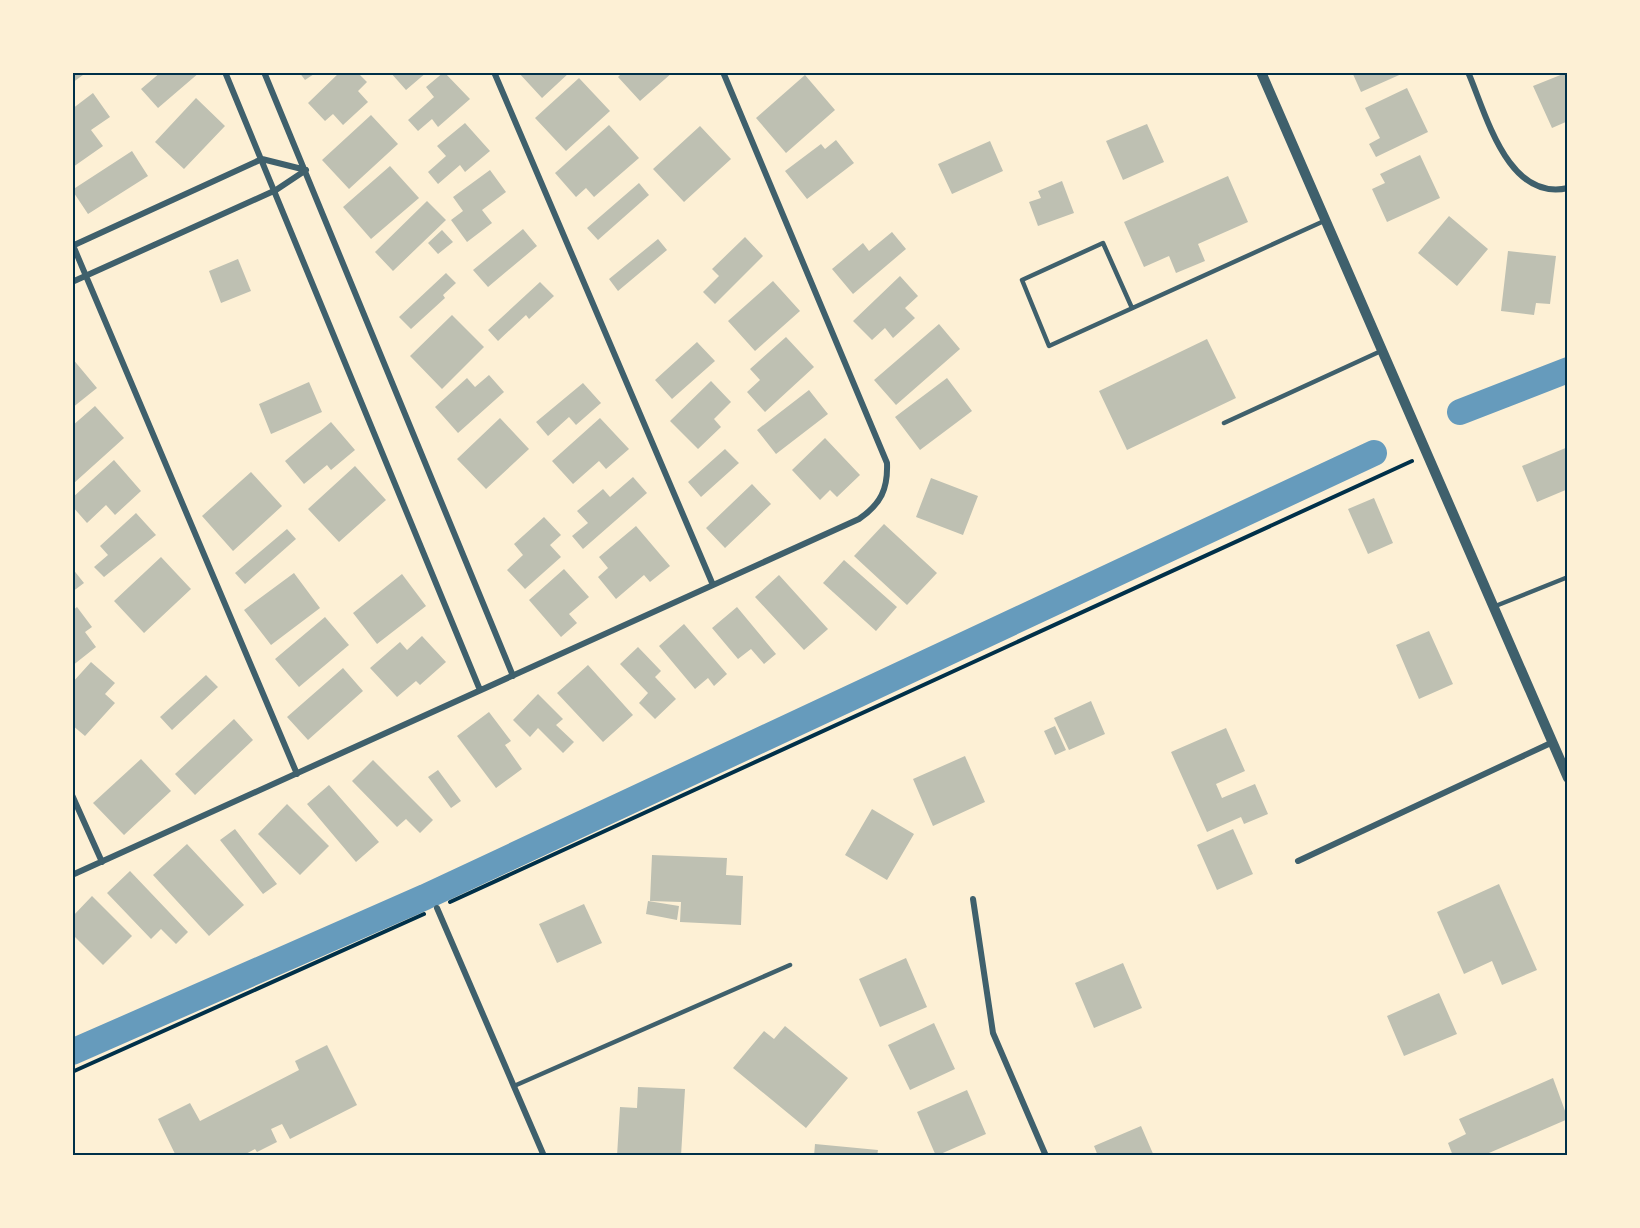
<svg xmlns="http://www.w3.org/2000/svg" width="1640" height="1228" font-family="'IBM Plex Sans',sans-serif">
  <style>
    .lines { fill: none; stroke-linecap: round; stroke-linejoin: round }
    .canal { stroke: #669bbc; stroke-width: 26 }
    .building { fill: #bec0b2 }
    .path { stroke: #003049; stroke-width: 4 }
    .service { stroke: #3f606c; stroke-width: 4.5 }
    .minor { stroke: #3f606c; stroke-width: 6 }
    .tertiary { stroke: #3f606c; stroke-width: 10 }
    .neatline { fill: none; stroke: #003049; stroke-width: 2 }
  </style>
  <rect width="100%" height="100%" fill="#fdf0d5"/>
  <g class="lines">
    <!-- canal -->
    <path class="canal" d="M1460 412 1568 370
      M72 1052 425 897 1374 453"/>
  </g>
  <!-- building -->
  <path class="building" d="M72 72H87L72 83Z
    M161 72H200L158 108 141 89Z
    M299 72H317L305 80Z
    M340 72H357L367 82 358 91 368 102 343 125 333 114 325 121 308 103Z
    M390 72H427L406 90Z
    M444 72 470 99 438 127 432 119 418 131 408 120 434 97 426 87Z
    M518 72H570L542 98Z
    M623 72H673L640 101 618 77Z
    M1352 72H1406L1361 92Z
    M1568 72V121L1552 128 1533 86Z
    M805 75 835 110 786 153 756 118Z
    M579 78 610 111 566 151 535 118Z
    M1407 88 1428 132 1376 157 1369 144 1380 138 1365 108Z
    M93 93 110 117 91 130 103 146 73 167 72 109Z
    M196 98 225 126 184 169 155 142Z
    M371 115 398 144 349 189 322 160Z
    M465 123 490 151 465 172 460 165 438 184 428 172 446 156 437 146Z
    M1147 124 1164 162 1123 180 1106 141Z
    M609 125 639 158 594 197 586 188 576 197 555 173Z
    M700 126 731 159 684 202 653 169Z
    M836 140 854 163 807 199 785 171 821 144 825 149Z
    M990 141 1003 171 952 194 938 164Z
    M132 151 148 176 88 214 72 190Z
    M1420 155 1440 198 1387 222 1372 189 1385 183 1380 174Z
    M390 166 419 198 371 239 343 207Z
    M490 170 506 192 482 210 492 223 467 242 451 220 463 211 453 197Z
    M1228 176 1248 222 1198 244 1205 261 1176 273 1169 256 1144 267 1124 222Z
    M1062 181 1074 213 1038 226 1029 202 1041 198 1038 191Z
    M639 183 649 195 598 240 587 228Z
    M427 201 446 220 393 271 375 252Z
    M1449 216 1488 249 1457 286 1418 253Z
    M523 229 537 246 488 287 473 270Z
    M442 230 453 242 438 254 428 243Z
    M892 232 906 249 853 294 832 269 863 243 869 251Z
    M745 237 763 256 715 304 703 292 719 276 712 269Z
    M658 239 667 250 618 291 609 279Z
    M1508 251 1556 256 1550 304 1536 303 1534 315 1501 311Z
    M238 259 251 291 221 303 209 271Z
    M446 273 456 283 443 295 445 298 411 329 399 317Z
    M900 276 918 296 905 308 915 318 893 338 885 328 872 340 853 321Z
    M773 281 800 311 755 351 728 321Z
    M540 282 554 296 529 319 526 315 498 341 488 330Z
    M452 315 484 347 442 389 410 356Z
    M939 324 960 349 896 405 874 380Z
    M786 337 814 367 765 412 747 392 760 380 750 369Z
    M1207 339 1236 398 1127 450 1099 391Z
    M697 342 715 361 672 399 655 380Z
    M72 358 97 388 72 408Z
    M489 375 504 392 458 433 435 407 467 378 475 387Z
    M947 378 972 411 920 450 895 417Z
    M711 381 731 402 714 419 721 427 698 449 670 421Z
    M309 382 322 412 271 434 259 404Z
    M583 383 601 403 576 425 569 417 548 436 536 422Z
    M809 390 828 414 776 454 757 430Z
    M95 406 124 438 74 483 72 426Z
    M500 418 529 449 486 489 457 459Z
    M600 418 629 449 606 469 599 461 573 484 552 461Z
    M331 422 355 450 331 470 327 465 304 484 285 461Z
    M825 438 860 475 837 497 830 490 820 500 792 470Z
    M1568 447V489L1537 502 1522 466Z
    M725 449 739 463 701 497 688 482Z
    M114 460 141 491 115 515 106 505 87 523 72 506V498Z
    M355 466 386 500 339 542 308 509Z
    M251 472 282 506 233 551 202 516Z
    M633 477 647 493 583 549 572 536 588 523 577 511 603 489 610 497Z
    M931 478 978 496 963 535 916 517Z
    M752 484 771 504 725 548 706 528Z
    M1374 498 1393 543 1368 554 1348 509Z
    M136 513 156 535 104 577 94 567 108 555 100 546Z
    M544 517 561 535 550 545 561 557 525 589 507 570 523 555 514 544Z
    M884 524 937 573 907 605 854 556Z
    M636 526 670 566 650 582 644 575 616 599 598 577 608 568 599 557Z
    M287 529 296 539 245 584 235 573Z
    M161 557 191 589 144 633 114 601Z
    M844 560 897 607 876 631 823 583Z
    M72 568 84 583 72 592Z
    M564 569 589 597 569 614 577 623 561 637 529 600Z
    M294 573 320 608 271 645 244 610Z
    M402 574 426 606 377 644 353 613Z
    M779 575 828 629 804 650 755 597Z
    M77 607 92 627 85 632 96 647 72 666V611Z
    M737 607 776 654 764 664 751 649 738 659 712 628Z
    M325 617 349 645 299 687 275 659Z
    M684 624 727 674 714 686 708 678 695 689 659 646Z
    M1429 631 1453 684 1419 699 1396 645Z
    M422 636 446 662 420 685 416 681 397 697 370 668 400 642 407 650Z
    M638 647 661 671 655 677 676 699 655 719 639 703 648 693 620 664Z
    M91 662 115 683 105 694 115 703 85 736 72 725V683Z
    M588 665 633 715 603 742 557 693Z
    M343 668 363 691 308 740 287 717Z
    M206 675 218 687 172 730 160 717Z
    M538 694 563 719 556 725 574 742 563 753 538 728 530 737 513 720Z
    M1091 701 1105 734 1069 750 1054 718Z
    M489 712 511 741 505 745 522 769 496 788 457 736Z
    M234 719 253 740 195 795 175 774Z
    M1055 726 1066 750 1055 755 1044 731Z
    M1226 728 1245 771 1216 784 1222 798 1255 784 1268 814 1244 824 1241 817 1207 832 1171 752Z
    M965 756 985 802 933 826 913 779Z
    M141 759 171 791 124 835 93 803Z
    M373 760 433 820 420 833 406 819 397 827 352 781Z
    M438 770 461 801 451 808 428 777Z
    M329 785 379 842 356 862 307 804Z
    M287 804 329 846 300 875 258 834Z
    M872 809 914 834 887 880 845 855Z
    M235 829 277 884 263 894 220 840Z
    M1233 829 1253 874 1217 890 1197 845Z
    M187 844 244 905 209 936 153 875Z
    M652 855 727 858 726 875 743 876 741 925 680 922 681 902 650 901Z
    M130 871 188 932 176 944 161 929 151 939 107 893Z
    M1499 884 1537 970 1502 985 1492 961 1464 974 1437 912Z
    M92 896 132 936 103 965 72 934V917Z
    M648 901 679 906 677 920 646 914Z
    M584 904 602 943 557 963 539 924Z
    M906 958 927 1007 880 1027 859 979Z
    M1123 963 1142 1008 1094 1028 1075 983Z
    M1439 993 1457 1034 1404 1056 1387 1016Z
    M934 1023 955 1069 910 1090 888 1045Z
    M785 1026 848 1078 806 1128 733 1068 764 1031 774 1039Z
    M327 1045 357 1105 290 1139 282 1124 271 1129 277 1142 257 1152 255 1149 242 1156H176L158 1119 190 1103 200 1121 299 1070 295 1061Z
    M1553 1078 1568 1119 1482 1156H1453L1448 1143 1466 1134 1459 1119Z
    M638 1087 685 1089 681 1156H617L620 1107 637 1108Z
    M967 1090 986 1134 936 1156 917 1112Z
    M1141 1126 1154 1156H1098L1094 1146Z
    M815 1144 878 1150 877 1156H814Z"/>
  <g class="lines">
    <!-- path -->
    <path class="path" d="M450 902 1412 461
      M72 1072 424 914"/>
    <!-- service -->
    <path class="service" d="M1132 308 1103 243 1022 280 1049 346 1324 221
      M1224 423 1381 351
      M1493 607 1568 577
      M514 1086 790 965"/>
    <!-- minor -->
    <path class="minor" d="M225 72 480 690
      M264 72 513 676
      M494 72 713 585
      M1468 72C1486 113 1507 202 1568 188
      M72 243 297 774
      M72 246 262 159 306 170
      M72 282 276 190 306 170
      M72 795 102 862
      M1298 861 1553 742
      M72 875 859 519C881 504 888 489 887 463L723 72
      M973 899 993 1033 1046 1156
      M437 908 544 1156"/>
    <!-- tertiary -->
    <path class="tertiary" d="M1261 72 1568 778"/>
  </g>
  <!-- border -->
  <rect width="1640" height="1228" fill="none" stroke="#fdf0d5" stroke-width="147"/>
  <rect x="74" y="74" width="1492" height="1080" class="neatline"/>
</svg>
